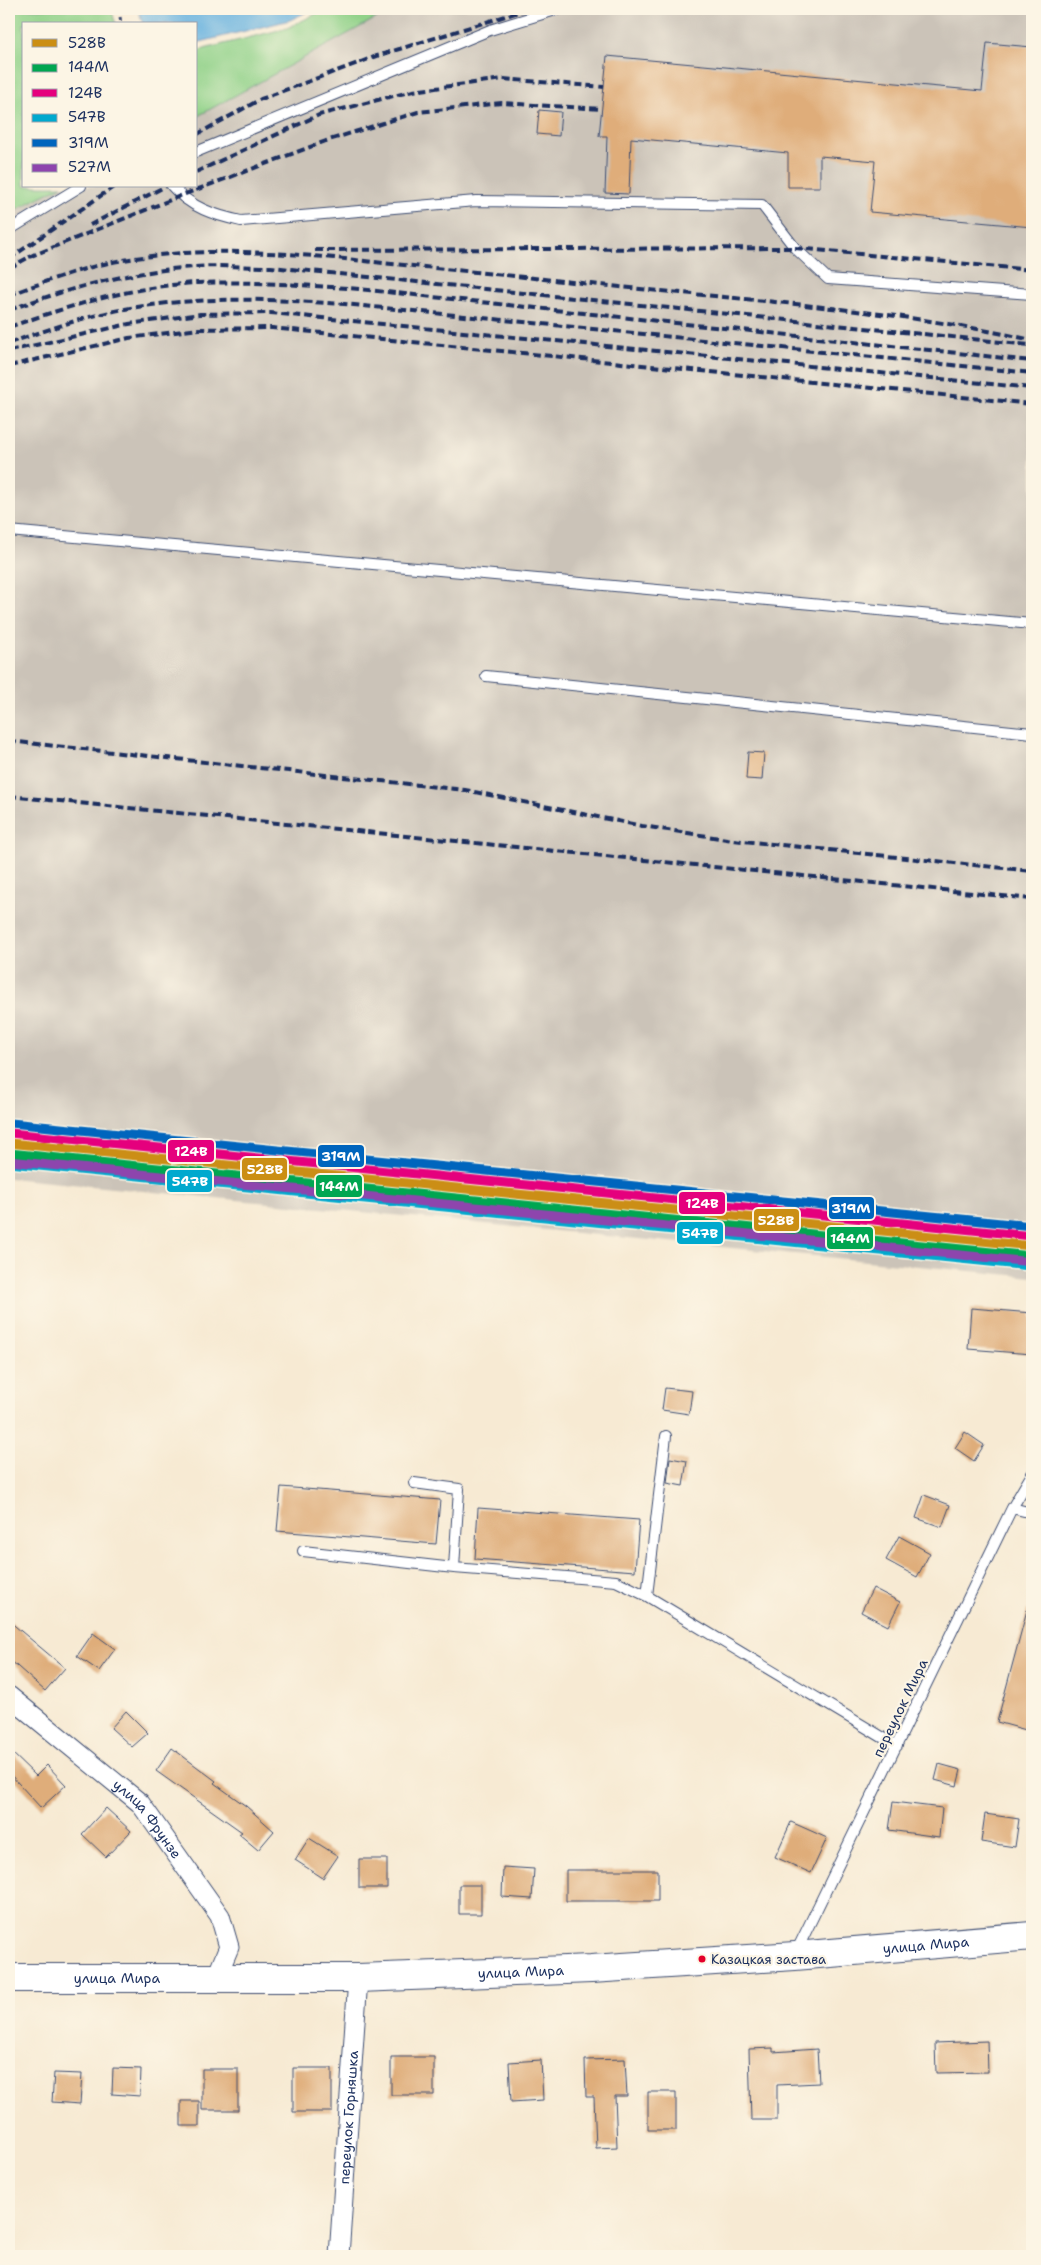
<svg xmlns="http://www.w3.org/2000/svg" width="1041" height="2265" font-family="'Shantell Sans',sans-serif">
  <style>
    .industrial { fill: #cbc3b8 }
    .green { fill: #91d289; stroke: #568074 }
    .water { fill: #67b2e0; stroke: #41709f }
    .building { fill: #dfad7a }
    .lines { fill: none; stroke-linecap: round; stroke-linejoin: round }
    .service-casing { stroke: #3c4b70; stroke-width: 12 }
    .minor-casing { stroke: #3c4b70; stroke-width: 21 }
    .secondary-casing { stroke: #3c4b70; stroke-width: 30 }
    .path { stroke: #3c4b70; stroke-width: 3; stroke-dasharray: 4 4; stroke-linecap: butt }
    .service { stroke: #fff; stroke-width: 10 }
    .minor { stroke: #fff; stroke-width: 19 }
    .secondary { stroke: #fff; stroke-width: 28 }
    .rail { stroke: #1b2f5e; stroke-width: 4; stroke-dasharray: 8 4; stroke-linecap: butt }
    .rail-1-casing { stroke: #fcf5e5; stroke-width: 12 }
    .rail-2-casing { stroke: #fcf5e5; stroke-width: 12 }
    .rail-3-casing { stroke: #fcf5e5; stroke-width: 12 }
    .rail-4-casing { stroke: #fcf5e5; stroke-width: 12 }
    .rail-5-casing { stroke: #fcf5e5; stroke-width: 12 }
    .rail-6-casing { stroke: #fcf5e5; stroke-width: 12 }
    .rail-1 { stroke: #cb8e13; stroke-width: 9 }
    .rail-2 { stroke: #00a651; stroke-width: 9 }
    .rail-3 { stroke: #e5007d; stroke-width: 9 }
    .rail-4 { stroke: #00a9ce; stroke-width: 9 }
    .rail-5 { stroke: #0065bd; stroke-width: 9 }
    .rail-6 { stroke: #8e44ad; stroke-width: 9 }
    .bus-dot { fill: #e4002b; stroke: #fcf5e5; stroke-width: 2 }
    .labels { text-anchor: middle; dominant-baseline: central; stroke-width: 4.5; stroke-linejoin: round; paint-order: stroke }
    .bus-label { font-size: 13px; fill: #1b2f5e; stroke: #fcf5e5; text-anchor: start }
    .street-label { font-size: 14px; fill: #1b2f5e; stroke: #fcf5e5 }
    .line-badge { stroke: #fcf5e5; stroke-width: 2 }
    .badge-label { font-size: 14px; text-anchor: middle; font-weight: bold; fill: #fff }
  </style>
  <rect width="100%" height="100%" fill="#fcf5e5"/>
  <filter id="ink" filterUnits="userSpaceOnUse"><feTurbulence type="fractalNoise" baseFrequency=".02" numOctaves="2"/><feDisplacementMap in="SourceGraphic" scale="10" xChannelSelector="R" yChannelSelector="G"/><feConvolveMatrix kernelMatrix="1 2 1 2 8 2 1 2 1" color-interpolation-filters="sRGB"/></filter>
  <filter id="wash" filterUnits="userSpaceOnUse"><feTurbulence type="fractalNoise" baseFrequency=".0096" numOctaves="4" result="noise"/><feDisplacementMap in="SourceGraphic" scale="20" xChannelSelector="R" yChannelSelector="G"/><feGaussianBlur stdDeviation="1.12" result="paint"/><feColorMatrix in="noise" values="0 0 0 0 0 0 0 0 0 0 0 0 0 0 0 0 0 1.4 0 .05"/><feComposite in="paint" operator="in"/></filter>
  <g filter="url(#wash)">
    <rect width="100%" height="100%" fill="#f7ead3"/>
    <!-- industrial -->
    <path class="industrial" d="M363 9H1032V1277L9 1178V214L56 186H196V105Z"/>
    <!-- green -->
    <path class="green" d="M9 9H111L116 24H24V186H62L9 213Z
      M326 9H393L196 117V51L287 28Z"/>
    <!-- water -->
    <path class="water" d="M138 9H313L290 20 196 43V24H143Z"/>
    <g id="blocks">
      <!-- building -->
      <path class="building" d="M987 43 1032 47V227L870 212 875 161 820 156V187H788V153L631 138 629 194 605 193 607 136H599L607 56 982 91Z
        M539 110 561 112 559 136 537 134Z
        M748 752 764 753 762 780 746 779Z
        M971 1308 1032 1313V1354L968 1349Z
        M665 1388 692 1391 689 1414 662 1410Z
        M965 1432 984 1445 974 1461 955 1448Z
        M670 1458 687 1461 683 1486 667 1483Z
        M281 1487 440 1500 436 1544 277 1531Z
        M924 1495 950 1505 942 1527 916 1518Z
        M478 1508 639 1520 635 1571 475 1559Z
        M899 1536 930 1553 917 1577 886 1560Z
        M873 1588 900 1602 888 1626 861 1612Z
        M1027 1610 1032 1611V1707L1026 1730 997 1722Z
        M9 1621 65 1668 45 1691 9 1659Z
        M93 1633 115 1649 99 1671 77 1656Z
        M126 1711 148 1733 132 1747 111 1728Z
        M172 1748 216 1781 214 1783 246 1806 274 1831 258 1850 239 1834 242 1832 156 1771Z
        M9 1750 36 1776 47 1765 66 1785 41 1808 9 1773Z
        M939 1764 961 1770 957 1786 935 1780Z
        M893 1802 942 1808 939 1837 889 1830Z
        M106 1808 131 1831 106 1857 82 1834Z
        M985 1814 1019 1819 1015 1847 981 1842Z
        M791 1822 827 1838 811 1873 775 1857Z
        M309 1838 338 1856 323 1878 295 1860Z
        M359 1859H387V1888H359Z
        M503 1867 534 1869 532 1899 502 1897Z
        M566 1870H658V1901H566Z
        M459 1885H481V1914H459Z
        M987 2041 988 2072 936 2073 935 2043Z
        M773 2048V2052L817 2049 819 2083 777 2085V2120H751L749 2049Z
        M391 2057H434V2095H391Z
        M625 2059 627 2096H615L617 2147 596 2148 594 2097H586L585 2060Z
        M541 2060 543 2100 511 2102 509 2062Z
        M113 2068 141 2069 140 2096 112 2094Z
        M293 2068H332V2112H293Z
        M202 2069H238V2110H202Z
        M54 2073 82 2074 80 2104 52 2102Z
        M648 2092H676V2130H648Z
        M181 2101H199V2126H181Z"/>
    </g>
  </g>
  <g filter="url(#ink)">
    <use href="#blocks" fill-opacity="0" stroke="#3c4b70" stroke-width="1"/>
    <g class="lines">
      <!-- service casing -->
      <g class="service-casing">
        <path id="service" d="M196 152 490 30 559 9
          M172 186C191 208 214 215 241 221L476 201 762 205 795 248 828 279 1032 294
          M9 230 81 186
          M9 531 1032 624
          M486 676 1032 733
          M414 1483 459 1489 454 1568
          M1012 1508 1032 1513
          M303 1551 454 1568 616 1581 647 1596 897 1746
          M647 1596 666 1436
          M796 1952 1012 1508 1032 1474"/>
      </g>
      <!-- minor casing -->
      <g class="minor-casing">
        <g id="minor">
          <path id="s1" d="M9 1696 140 1803 220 1916 229 1947 217 1976"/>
          <path id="s2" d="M339 2256 358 1978"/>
        </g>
      </g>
      <!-- secondary casing -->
      <g class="secondary-casing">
        <g id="secondary">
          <path id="s3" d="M9 1978H358L591 1969 795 1956 1032 1936"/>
        </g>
      </g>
      <!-- path -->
      <path class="path" d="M119 9 121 24"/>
      <!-- service -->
      <use href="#service" class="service"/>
      <!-- minor -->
      <use href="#minor" class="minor"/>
      <!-- secondary -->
      <use href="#secondary" class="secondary"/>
      <!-- rail -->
      <path class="rail" d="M196 135 261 99 377 56 528 9
        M196 172 319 115 413 91 503 79 604 87
        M90 225 166 186
        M315 250 795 248 1032 270
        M29 257 180 196 326 141 418 112 502 103 602 109
        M9 259 115 186
        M9 268 35 254
        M9 295C44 282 81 268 118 261 209 244 301 254 392 264 468 271 544 279 620 287 758 301 897 310 1032 340
        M9 310C69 288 131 271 195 267 220 265 246 267 271 267L1030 345
        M9 327C69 306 133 286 197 283 248 281 298 285 349 288L1032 361
        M9 343C47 330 85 316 125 309 197 296 272 299 344 304L1032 373
        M9 351 129 324 200 314 271 313 1032 388
        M9 366 129 338 199 329 272 328 1032 404
        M9 741 465 790 642 826 733 840 1032 871
        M9 796 1032 899"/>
      <!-- rail-1 casing -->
      <g class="rail-1-casing">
        <path id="rail-1" d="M9 1143 1032 1246"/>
      </g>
      <!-- rail-2 casing -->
      <g class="rail-2-casing">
        <path id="rail-2" d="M9 1153 1031 1256"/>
      </g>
      <!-- rail-3 casing -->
      <g class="rail-3-casing">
        <path id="rail-3" d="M10 1133 1032 1236"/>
      </g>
      <!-- rail-4 casing -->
      <g class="rail-4-casing">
        <path id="rail-4" d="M9 1163 1030 1266"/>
      </g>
      <!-- rail-5 casing -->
      <g class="rail-5-casing">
        <path id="rail-5" d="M11 1123 1032 1226"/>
      </g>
      <!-- rail-6 casing -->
      <g class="rail-6-casing">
        <path id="rail-6" d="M9 1161 1032 1262"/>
      </g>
      <!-- rail-1 -->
      <use href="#rail-1" class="rail-1"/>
      <!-- rail-2 -->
      <use href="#rail-2" class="rail-2"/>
      <!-- rail-3 -->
      <use href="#rail-3" class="rail-3"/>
      <!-- rail-4 -->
      <use href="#rail-4" class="rail-4"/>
      <!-- rail-5 -->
      <use href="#rail-5" class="rail-5"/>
      <!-- rail-6 -->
      <use href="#rail-6" class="rail-6"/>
    </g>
  </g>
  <!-- markers -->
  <circle class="bus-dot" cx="702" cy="1959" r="4.5"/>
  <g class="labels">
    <!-- bus labels -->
    <g class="bus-label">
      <text x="711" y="1959">Казацкая застава</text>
    </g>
    <!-- street labels -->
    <g class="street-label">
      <text transform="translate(900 1708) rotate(-64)">переулок Мира</text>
      <text stroke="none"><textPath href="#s1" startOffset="186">улица Фрунзе</textPath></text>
      <text stroke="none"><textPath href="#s3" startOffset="918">улица Мира</textPath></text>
      <text stroke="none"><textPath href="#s3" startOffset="512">улица Мира</textPath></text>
      <text stroke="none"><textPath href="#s3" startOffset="108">улица Мира</textPath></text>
      <text stroke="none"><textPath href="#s2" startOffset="139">переулок Горняшка</textPath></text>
    </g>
  </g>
  <g class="line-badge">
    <rect x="167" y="1139" width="48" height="24" rx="5" fill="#e5007d"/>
    <rect x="317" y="1144" width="48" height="24" rx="5" fill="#0065bd"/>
    <rect x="241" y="1157" width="47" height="24" rx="5" fill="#cb8e13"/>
    <rect x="166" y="1169" width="47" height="24" rx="5" fill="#00a9ce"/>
    <rect x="315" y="1174" width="48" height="24" rx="5" fill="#00a651"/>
    <rect x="678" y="1191" width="48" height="24" rx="5" fill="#e5007d"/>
    <rect x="828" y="1196" width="47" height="24" rx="5" fill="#0065bd"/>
    <rect x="753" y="1208" width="47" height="24" rx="5" fill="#cb8e13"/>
    <rect x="676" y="1221" width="48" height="24" rx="5" fill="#00a9ce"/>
    <rect x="826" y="1226" width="48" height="24" rx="5" fill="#00a651"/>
  </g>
  <g class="badge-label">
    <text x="191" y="1156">124В</text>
    <text x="341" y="1161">319М</text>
    <text x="265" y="1174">528В</text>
    <text x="190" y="1186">547В</text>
    <text x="339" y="1191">144М</text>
    <text x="702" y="1208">124В</text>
    <text x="851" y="1213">319М</text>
    <text x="776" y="1225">528В</text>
    <text x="700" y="1238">547В</text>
    <text x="850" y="1243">144М</text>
  </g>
  <!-- margin -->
  <rect width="1041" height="2265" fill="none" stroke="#fcf5e5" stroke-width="30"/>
  <!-- legend -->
  <rect x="22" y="22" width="175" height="165" fill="#fcf5e5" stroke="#a2a6af"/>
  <rect x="32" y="39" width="25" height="8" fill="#cb8e13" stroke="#a2a6af"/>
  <text x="68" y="48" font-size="15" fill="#1b2f5e">528В</text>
  <rect x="32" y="64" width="25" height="8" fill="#00a651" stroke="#a2a6af"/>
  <text x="68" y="72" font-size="15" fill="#1b2f5e">144М</text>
  <rect x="32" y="89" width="25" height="8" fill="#e5007d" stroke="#a2a6af"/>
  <text x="68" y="98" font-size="15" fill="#1b2f5e">124В</text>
  <rect x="32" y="114" width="25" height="8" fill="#00a9ce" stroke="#a2a6af"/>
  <text x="68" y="122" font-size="15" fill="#1b2f5e">547В</text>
  <rect x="32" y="139" width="25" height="8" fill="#0065bd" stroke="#a2a6af"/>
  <text x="68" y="148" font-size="15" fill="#1b2f5e">319М</text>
  <rect x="32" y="164" width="25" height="8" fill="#8e44ad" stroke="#a2a6af"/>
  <text x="68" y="172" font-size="15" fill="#1b2f5e">527М</text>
</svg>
